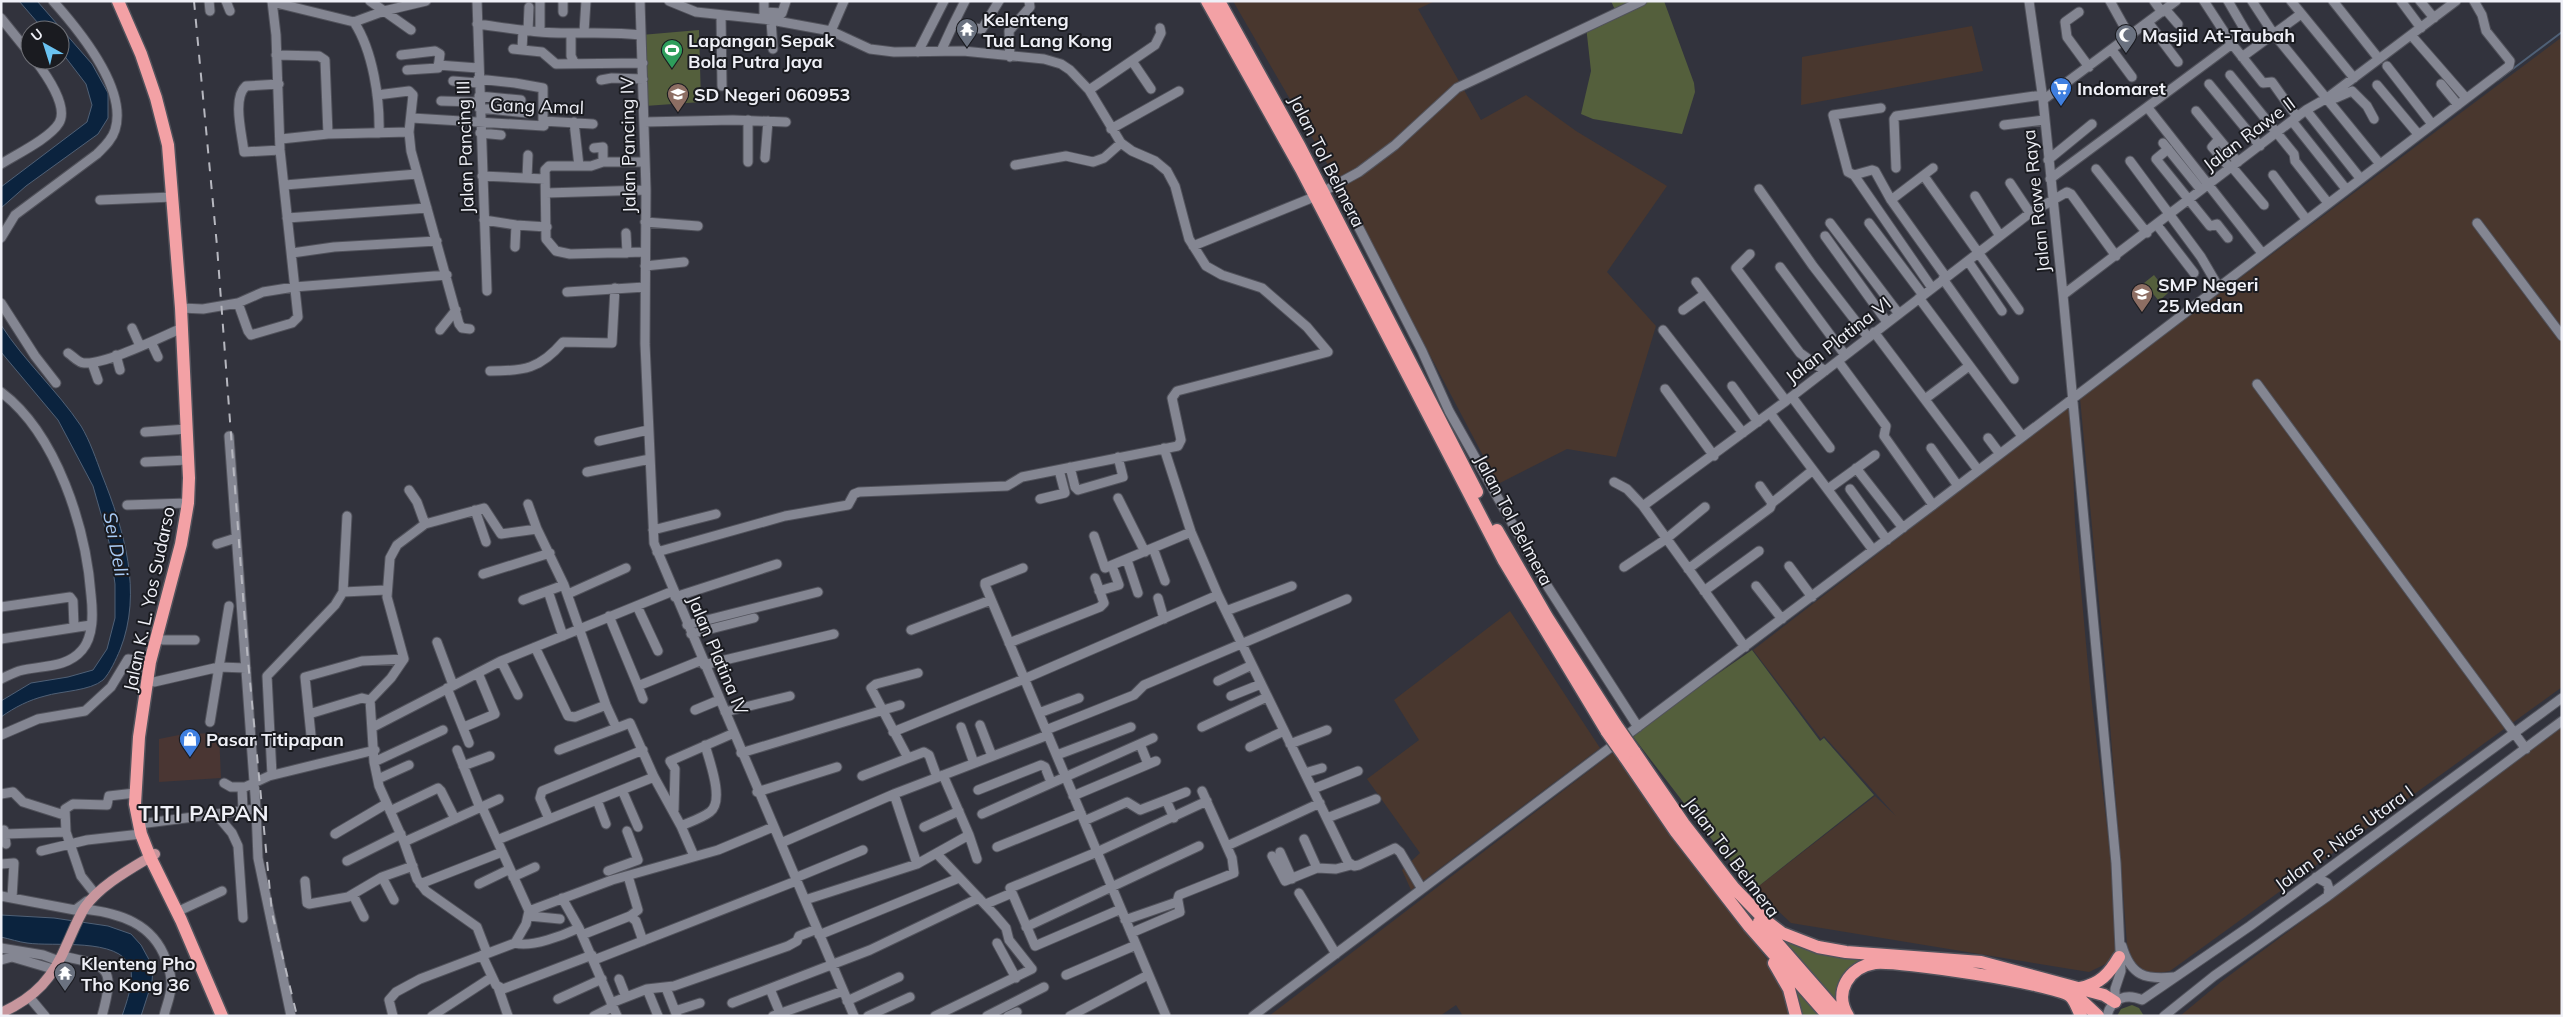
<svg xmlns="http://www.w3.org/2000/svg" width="2563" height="1017" font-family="Mulish,sans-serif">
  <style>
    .commercial { fill: #4a3633 }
    .industrial { fill: #49372e }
    .green { fill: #545f3c }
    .water { fill: #0b233e; stroke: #4f6076 }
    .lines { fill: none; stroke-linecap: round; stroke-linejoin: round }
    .stream { stroke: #4f6076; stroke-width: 2 }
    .minor-casing { stroke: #51525b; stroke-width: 11 }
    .major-casing { stroke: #51525b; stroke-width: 12 }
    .highway-casing { stroke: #51525b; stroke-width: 15 }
    .minor { stroke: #848692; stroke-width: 9 }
    .major { stroke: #c7969d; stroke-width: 10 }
    .highway { stroke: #f3a1a5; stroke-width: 12 }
    .rail { stroke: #b6b7bf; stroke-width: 2; stroke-dasharray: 9 9; stroke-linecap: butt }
    .highway-bridge-casing { stroke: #51525b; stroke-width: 15; stroke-linecap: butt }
    .highway-bridge { stroke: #f3a1a5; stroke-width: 12 }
    .labels { text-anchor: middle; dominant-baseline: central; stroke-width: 4; stroke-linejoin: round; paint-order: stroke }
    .poi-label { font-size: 18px; font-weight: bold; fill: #eff0f7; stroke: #1a1b20; text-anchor: start }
    .street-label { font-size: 18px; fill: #eff0f7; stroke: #1a1b20 }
    .water-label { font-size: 19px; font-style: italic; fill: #a7caf5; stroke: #1a1b20 }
    .district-label { font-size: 22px; font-weight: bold; letter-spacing: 1px; fill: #eff0f7; stroke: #1a1b20 }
  </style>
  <rect width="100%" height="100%" fill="#32333d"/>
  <!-- commercial -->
  <path class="commercial" d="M219 733 221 778 159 782V739L184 734Z"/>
  <!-- industrial -->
  <path class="industrial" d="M1233 1H1435L1418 9 1481 120 1526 95 1576 131 1667 186 1607 272 1656 326 1616 457 1567 449 1498 484 1346 196Z
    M1972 26 1983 71 1801 105 1802 57Z
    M2562 37V687L2170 971 2153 974 2145 971 2133 961 2127 944 2108 698 2080 398Z
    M2071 405 2075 524 2090 687 2122 949 2114 960 2089 972 1791 923 1755 889 1875 796 1896 816 1824 736 1821 739 1753 650Z
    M1510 611 1600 748 1411 890 1402 870 1420 853 1367 779 1419 740 1394 700Z
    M2562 727V1016H2180L2222 981Z
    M1615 751 1672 837 1777 972 1792 1016H1463L1456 1005 1440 1016H1269Z"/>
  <!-- green -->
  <path class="green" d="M1611 1H1664L1694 83 1695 92 1682 134 1593 119 1581 114 1591 71 1586 26 1616 12Z
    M699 30 701 102 645 106 641 35Z
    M2154 275 2168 293 2159 301 2144 283Z
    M1752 650 1820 741 1824 738 1874 795 1755 889 1713 841 1631 734Z
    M1774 932 1877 960 1860 963 1840 1010Z
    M1790 984 1820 1016H1800Z
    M2132 1005 2139 1008 2144 1016H2117L2121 1009Z"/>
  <!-- water -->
  <path class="water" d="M19 1H37L92 64 108 93V118L98 134 26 186 1 208V187L87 122 92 105 86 84 60 50V30H44Z
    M1 325C24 361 57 390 81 426 90 441 96 459 102 475 124 530 143 592 120 650 116 659 110 673 103 680 90 691 61 691 45 696 29 700 15 707 1 717V701L31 683 68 677 93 670 107 649 115 618V584L109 542 93 486 58 420 1 352Z
    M1 915 54 918 108 926 131 934 141 945 153 967 152 982 141 1016H122C126 1004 135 980 130 967 120 937 52 947 27 943 19 942 10 939 1 937Z"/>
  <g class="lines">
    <!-- stream -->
    <path class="stream" d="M2498 80 2562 32"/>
    <!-- minor casing -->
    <g class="minor-casing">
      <path id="minor" d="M209 1 210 11
        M226 1 230 11
        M370 1 411 30
        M477 1 487 291
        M540 1V31
        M563 1V12
        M640 1 646 190 645 344 654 543 854 1016
        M2029 1 2043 100 2063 295 2116 863 2121 971 2115 989V1002
        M2110 1 2130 37
        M2154 1 2162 12
        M2204 1 2232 44 2263 83 2272 82 2297 117
        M2228 1 2249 37
        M2252 1 2273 33 2380 164
        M2291 1 2354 78
        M2333 1 2379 59
        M2401 1 2421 28
        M2420 1 2434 18
        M272 2 354 22C373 51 380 99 379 133
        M2165 9 2178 24
        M764 12 782 13 786 1
        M2079 12 2065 22 2067 37 2089 67
        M721 16 722 86
        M764 17V1
        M1 18 30 54
        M771 20 773 49
        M354 22 384 11 426 1
        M2148 22 2178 62
        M477 24C508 28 541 34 572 33 596 33 618 32 641 35
        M953 25 965 1
        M528 31 529 7
        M831 31 844 1
        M584 32 586 1
        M571 33V56L575 64
        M2411 35 2466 98
        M513 49 542 52 556 64 643 63
        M522 50 523 30
        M2112 50 2132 77
        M941 51 953 25 982 29 999 1
        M918 52 944 1
        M276 55 319 56 325 60 328 134
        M401 55 435 51 440 54 438 68 407 70
        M1010 57 1009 31 1030 7 1029 1
        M2242 57 2301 14
        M1132 61 1151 89
        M438 65 478 68
        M2387 66 2432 124
        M2230 75 2294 154 2295 161 2328 203
        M478 79 515 83 543 88V121
        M601 80 612 78 643 79
        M453 81 478 83
        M279 84 246 86C232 98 242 134 244 152L280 150
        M2209 84 2260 146
        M2441 84 2458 105
        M2377 85 2418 134
        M1089 90 1155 45 1161 33 1160 28
        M377 95 409 91 413 95 409 132 411 151 459 324 462 328 470 329
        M2332 95 2336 98 2352 91 2367 106 2374 119
        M479 96 521 100
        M2043 100 2176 1
        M441 101 479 102
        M479 108 527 113
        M1881 108 1833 115 1848 172 1854 175 1872 170 1875 171 1891 200 1946 277
        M2148 108 2262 253
        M2306 110 2360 178
        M2196 111 2238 162
        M412 118 544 126 543 121 593 124
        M748 120V162
        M2292 121 2346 189
        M574 122 579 166
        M644 122 733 120 786 122
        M2004 125 2044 120
        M1111 129 1179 91
        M480 133 501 135
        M281 139 328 134 409 132
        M2219 139 2212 147 2230 168
        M2163 143 2201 190
        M594 148 603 147V162
        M2168 149 2156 159 2210 226 2217 224 2228 238
        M765 158 768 121
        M2048 160 2092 124
        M2130 161 2201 257 2218 286
        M1 164C17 154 50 138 59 123 69 106 45 73 35 60
        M1015 165 1066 156 1093 162 1104 158 1121 143
        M2232 167 2264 205
        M1896 168 1894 119 1896 116 2042 95
        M2096 169 2147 233
        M1854 175 1932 288
        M2273 175 2306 219
        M482 176 545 179
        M527 178 528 155
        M1926 179 2019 310
        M2050 179 2232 44
        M2010 183 2030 213
        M285 185 417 174
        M1337 185 1422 351 1449 411 1548 587 1638 727
        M1328 189 1359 172 1395 145 1457 88 1642 1
        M1759 189 1813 266 1868 337
        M546 193 646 190
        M1975 196 2000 236
        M100 200 173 197
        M1891 200 1933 168
        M287 218 427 208
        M484 220 516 225 547 227
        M645 222 698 226
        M1830 223 1899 314
        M1869 223 1923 295
        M2477 223 2562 336
        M2157 225 2194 273
        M626 233 627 253
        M1825 236 1887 322
        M1 238 15 215 97 154C104 147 112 140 115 130 128 89 78 29 53 1
        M1193 246 1309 199
        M515 247 516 225
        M645 252 570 254 556 251 546 239 545 170 549 166H591L603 162H645
        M292 253 334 247 437 241
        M1750 254 1736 268 1800 353 1825 371
        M1968 261 2002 311
        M645 266 684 262
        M1780 267 1845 355
        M1943 279 2014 379
        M1696 282 1786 401
        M567 292 645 287
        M2063 295 2306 110 2327 98 2456 1
        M1919 298 2022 436
        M1 303 35 356 56 383
        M238 303 248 331 251 335 292 323 298 317 280 150 276 35 272 1
        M181 308 203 309 238 303 263 292 294 287 447 275
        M1683 310 1705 294
        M132 328 140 346
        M440 330 456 310
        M1663 330 1743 433
        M1874 332 1978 470
        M151 342 158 357
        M68 353C73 356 78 363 84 363 105 365 161 337 182 328
        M116 355 120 370
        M1838 361 1886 426 1884 436 1933 505
        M92 363 98 380
        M490 371C524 371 540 369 563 342L612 343 615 288
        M2257 384 2526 749
        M1732 386 1758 422
        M1665 389 1714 456
        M1 392C57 434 86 528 91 595 93 613 94 636 82 650 66 669 40 665 19 671 13 673 7 676 1 679
        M1792 397 1830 448
        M1925 399 1969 366
        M1770 413 1813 470 1772 503
        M145 432 187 429
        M229 436 256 809
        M1988 438 2000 454
        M599 441 648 430
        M1164 448 1191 532 1218 595 1348 862 1354 866 1359 865 1395 848 1400 852 1422 889
        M1931 448 1958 486
        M145 462 188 460
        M1070 467 1075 487 1078 490 1123 477 1118 457
        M1856 468 1903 528
        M1813 470 1873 550
        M587 472 650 459
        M1614 482 1627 489 1643 506 1745 647
        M1828 489 1875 455
        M1850 489 1887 540
        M1118 498 1145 552
        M1040 499 1065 493 1059 470
        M528 504 537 529
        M127 505 188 503
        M1643 506 1786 401 2030 213 2067 192 2071 194 2116 256
        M475 510 486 542
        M425 524 484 508 501 534 537 529 564 585 606 705 616 727
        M653 530 716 514
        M1094 536 1105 568 1191 532
        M217 544 236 538
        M1153 548 1165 581
        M657 552 785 516 848 505 854 494 859 492 1007 486 1022 477 1178 446 1181 440 1172 398 1177 391 1328 352 1307 327 1262 288 1222 275 1206 266 1189 239 1175 186 1167 171 1155 161 1132 151 1121 143 1089 90 1070 70 1061 64 1044 59 963 51 894 52 870 49 831 31 771 20 696 12 669 1
        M1127 560 1138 593
        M1789 566 1812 597
        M1624 567 1666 539 1705 507
        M1023 568 985 583V585L1166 1016
        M1688 569 1770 508 1772 503 1760 486
        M483 574 550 553
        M1756 586 1782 619
        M548 591 563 636
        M1099 591 1119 585 1112 566
        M1704 591 1759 551
        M343 592 386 590
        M568 594 626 568
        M675 597 777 564
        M1158 598 1164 619
        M523 600 564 585
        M637 606 658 651
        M1 607 70 597 73 601 74 627
        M1226 611 1292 586
        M609 616 638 686 702 660
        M687 625 818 592
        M911 630 991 600
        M691 634 754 618
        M1 639 91 625
        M163 640H195
        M437 642 453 685
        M1009 643 1100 607 1104 603 1095 578
        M535 647 568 716 575 717 606 705
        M404 659 387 597 390 558 397 545 425 524 417 502 409 490
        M501 661 518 695
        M704 665 834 634
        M1218 681 1252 665
        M154 682 219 667 246 668
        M638 686 643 699
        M447 688 469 743
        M1231 696 1261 684
        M370 700 374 762 379 786 404 842 417 879 426 891 477 927 487 953
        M695 710 719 700
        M725 712 790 696
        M1039 713 1079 698
        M309 714 362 698 370 700
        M210 722 229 606
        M980 725 992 756
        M373 727 501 661 673 591
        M464 727 495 714 478 673
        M961 727 974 763
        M1202 727 1267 697
        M1046 730 1134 695 1144 685 1347 599
        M893 732 1024 679 1218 595
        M1 735 38 719 85 711 111 687 128 659 150 662
        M1140 744 1148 764
        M1290 744 1327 730
        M312 745 305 677 362 661 404 659 391 678 370 700
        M1250 747 1284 731
        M457 750 480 808
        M559 750 630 723 654 777 681 826 694 856
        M741 753 900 705
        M1057 755 1131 727
        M908 758 871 688 876 684 918 673
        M374 762 443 730
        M463 766 490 756
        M1305 773 1322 768
        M272 775 267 676 335 605 343 592 347 516
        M862 776 924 752 929 755 937 777
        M378 779 409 765
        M224 783 231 787H245L269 776 375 750
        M242 787 243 810
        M1313 789 1358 771
        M622 790 638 827
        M978 790 1041 765 1045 767 1051 782
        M757 792 837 767
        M1 794 13 792 23 802 64 815
        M894 794 917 864
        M1073 796 1156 761
        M597 800 606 824
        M482 807 529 911 612 880 718 850 773 827
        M674 810 675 769 670 761 734 733
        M390 811 438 788 441 791 455 819
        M216 814 232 833 238 846 243 918
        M982 814 1153 738
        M1174 818 1166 800 1186 792
        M1327 818 1376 799
        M549 819 540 798 542 791 643 750
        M1084 821 1127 802 1140 810 1166 800
        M139 824 256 809 258 858 291 1016
        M681 826C690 822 702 818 710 812 725 801 709 760 705 745
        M924 827 959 811
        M4 830 6 844
        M5 834 66 832
        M335 834 386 804
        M969 835 977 859
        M1304 839 1317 868
        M497 840 654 777
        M404 842 499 799
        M781 843 894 794 1048 735
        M1227 846 1320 803
        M997 847 1081 813
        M41 851 87 840 141 834
        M1280 852 1292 879
        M1272 856 1285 881 1317 868 1336 869 1351 865
        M347 861 401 834
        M1 864 14 863 12 898
        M608 871 638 860 627 831
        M628 876 638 910 630 916
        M382 877 394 900
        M513 877 535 867
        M2316 877 2327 883 2329 889 2328 896
        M795 878 863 850
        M305 881 307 903 309 904 348 897 382 877 413 866
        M420 884 502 852
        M479 884 510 869
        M1299 893 1336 954
        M96 895 81 876 66 832 65 809 73 804 107 805 109 796 135 793
        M353 895 364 917
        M1 896 75 910 87 901
        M562 898 579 928 617 1016
        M805 900 917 864 969 835 943 775
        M986 904 1012 893
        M84 909C119 913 153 923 166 960 169 968 172 977 171 986 171 996 166 1006 164 1016
        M1121 909 1035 946 1010 888 1097 852 1207 801
        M181 910 222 891
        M529 916 560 919
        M1125 920 1177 902 1179 895 1234 873 1232 858 1202 791
        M1026 927 1199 846
        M1131 933 1180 912 1178 901
        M582 935 630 916 636 921 643 941
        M819 935 959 878
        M515 943C531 948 564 935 579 928
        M997 943 1016 978
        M2122 946C2131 976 2145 980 2174 977
        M1 948 43 955 59 961
        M482 955 496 985 503 989 592 955
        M62 956C110 966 115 967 102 1016
        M1 960 12 957 53 969
        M594 960 796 881
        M1066 975 1136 945
        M619 979 626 997
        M498 987 508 1016
        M666 988 677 1016
        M647 989 658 1016
        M770 989 780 1013
        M30 998 45 1016
        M558 999 602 979
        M847 1001 899 977
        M611 1003 647 989 674 986 788 946 797 941 799 936 817 929
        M732 1003 870 950 979 898
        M675 1011 700 1003
        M393 1016 389 1000 396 992 420 979 515 943 526 924 529 911
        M432 1016 492 977
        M594 1016 612 1007
        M773 1016 843 991
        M868 1016 910 997
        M935 1016 1032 969 1009 940 1006 928 994 914 937 854
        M987 1016 1044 987
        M1008 1016 1017 1012
        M1070 1016 1148 975
        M1253 1016 1933 505 2509 66 2510 61 2486 31 2482 15 2474 1
        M2107 1016C2111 998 2127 993 2142 1000L2250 926 2562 698
        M2164 1016 2214 976 2328 896 2562 721"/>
    </g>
    <!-- major casing -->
    <g class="major-casing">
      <path id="major" d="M1 1013C36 997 53 978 68 942 73 931 78 918 85 907 100 885 132 868 155 854"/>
    </g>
    <!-- highway casing -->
    <g class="highway-casing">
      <path id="highway" d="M118 1 141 54 156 98 168 145 181 308 189 478 188 503 181 544 150 662 139 737 135 804 141 834 150 857 181 920 222 1016
        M1207 1 1301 169 1504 561 1607 732
        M1219 1 1300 147 1477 492
        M1497 530 1547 617 1616 725
        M1634 751 1684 824 1737 892
        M1624 756 1676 832 1749 926 1828 1016
        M1733 887 1765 920 1782 933 1818 947 1846 952 1981 962 2104 995 2115 1002
        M1759 922 1841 1016
        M1774 963 1789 989 1796 1016
        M2080 988C2100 984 2109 974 2119 957
        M2070 996 2082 1001 2098 1016
        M1848 1016C1833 992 1849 967 1875 963 1897 960 2055 984 2070 996 2075 1000 2078 1010 2081 1016"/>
    </g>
    <!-- minor -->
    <use href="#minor" class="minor"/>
    <!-- major -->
    <use href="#major" class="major"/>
    <!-- highway -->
    <use href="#highway" class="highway"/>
    <!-- rail -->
    <path class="rail" d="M194 1 217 246 247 650 272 913 297 1016"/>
    <!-- highway-bridge casing -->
    <g class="highway-bridge-casing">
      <path id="highway-bridge" d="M1616 725 1634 751
        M1607 732 1624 756"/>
    </g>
    <!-- highway-bridge -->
    <use href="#highway-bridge" class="highway-bridge"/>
  </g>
  <!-- icons -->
  <defs>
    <g id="temple-pin" transform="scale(1.125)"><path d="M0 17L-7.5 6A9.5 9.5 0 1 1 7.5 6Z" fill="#6b7280" stroke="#1a1b20"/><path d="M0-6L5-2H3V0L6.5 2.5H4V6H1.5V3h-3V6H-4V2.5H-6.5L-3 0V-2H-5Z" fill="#fff"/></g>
    <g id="mosque-pin" transform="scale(1.125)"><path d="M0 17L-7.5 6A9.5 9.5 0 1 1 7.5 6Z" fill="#6b7280" stroke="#1a1b20"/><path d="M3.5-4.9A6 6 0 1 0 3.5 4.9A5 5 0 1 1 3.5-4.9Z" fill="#fff"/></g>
    <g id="stadium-pin" transform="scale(1.125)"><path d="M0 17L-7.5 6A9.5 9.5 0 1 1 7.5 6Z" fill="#2e9e5b" stroke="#1a1b20"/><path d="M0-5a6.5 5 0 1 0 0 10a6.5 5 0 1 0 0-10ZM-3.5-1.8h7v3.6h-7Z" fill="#fff"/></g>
    <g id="supermarket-pin" transform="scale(1.125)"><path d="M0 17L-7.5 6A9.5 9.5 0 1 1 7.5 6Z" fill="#3f7fe0" stroke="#1a1b20"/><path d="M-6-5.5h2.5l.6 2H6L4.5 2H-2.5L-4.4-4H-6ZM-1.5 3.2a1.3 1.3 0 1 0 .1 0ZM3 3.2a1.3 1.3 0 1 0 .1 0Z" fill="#fff"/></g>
    <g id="school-pin" transform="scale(1.125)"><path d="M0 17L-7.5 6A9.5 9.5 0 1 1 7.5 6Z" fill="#8d6e63" stroke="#1a1b20"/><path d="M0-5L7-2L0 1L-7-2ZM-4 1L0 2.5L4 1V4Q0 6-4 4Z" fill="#fff"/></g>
    <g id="shop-pin" transform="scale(1.125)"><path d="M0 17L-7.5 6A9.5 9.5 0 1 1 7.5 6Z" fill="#3f7fe0" stroke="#1a1b20"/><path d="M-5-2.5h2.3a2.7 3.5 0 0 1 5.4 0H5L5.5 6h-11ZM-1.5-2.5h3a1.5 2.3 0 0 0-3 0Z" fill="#fff"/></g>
  </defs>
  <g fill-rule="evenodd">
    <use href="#temple-pin" x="967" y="29"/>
    <use href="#mosque-pin" x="2126" y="35"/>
    <use href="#stadium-pin" x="672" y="50"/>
    <use href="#supermarket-pin" x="2061" y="88"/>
    <use href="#school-pin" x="678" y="94"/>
    <use href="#school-pin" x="2142" y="294"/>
    <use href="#shop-pin" x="190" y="739"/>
    <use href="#temple-pin" x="65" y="973"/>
  </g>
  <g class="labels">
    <!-- poi labels -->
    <g class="poi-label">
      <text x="983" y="19">Kelenteng<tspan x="983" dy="21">Tua Lang Kong</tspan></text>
      <text x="2142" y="35">Masjid At-Taubah</text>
      <text x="688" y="40">Lapangan Sepak<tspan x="688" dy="21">Bola Putra Jaya</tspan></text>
      <text x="2077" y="88">Indomaret</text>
      <text x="694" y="94">SD Negeri 060953</text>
      <text x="2158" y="284">SMP Negeri<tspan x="2158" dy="21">25 Medan</tspan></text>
      <text x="206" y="739">Pasar Titipapan</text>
      <text x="81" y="963">Klenteng Pho<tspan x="81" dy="21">Tho Kong 36</tspan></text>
    </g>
    <!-- street labels -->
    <g class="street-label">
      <text transform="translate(537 106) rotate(2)">Gang Amal</text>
      <text transform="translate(2249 134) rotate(-37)">Jalan Rawe II</text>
      <text transform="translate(628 145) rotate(-91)">Jalan Pancing IV</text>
      <text transform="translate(465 147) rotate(-92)">Jalan Pancing III</text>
      <text transform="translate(1327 161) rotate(63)">Jalan Tol Belmera</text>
      <text transform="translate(2036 201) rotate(-96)">Jalan Rawe Raya</text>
      <text transform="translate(1838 340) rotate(-38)">Jalan Platina VI</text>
      <text transform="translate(1514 520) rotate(62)">Jalan Tol Belmera</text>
      <text transform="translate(149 599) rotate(-78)">Jalan K. L. Yos Sudarso</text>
      <text transform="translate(718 655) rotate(67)">Jalan Platina IV</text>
      <text transform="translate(2344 838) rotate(-36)">Jalan P. Nias Utara I</text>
      <text transform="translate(1732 857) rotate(53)">Jalan Tol Belmera</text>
    </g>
    <!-- water labels -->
    <g class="water-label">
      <text transform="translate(116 544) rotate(79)">Sei Deli</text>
    </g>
    <!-- district labels -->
    <g class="district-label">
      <text x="204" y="813">TITI PAPAN</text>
    </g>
  </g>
  <!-- border -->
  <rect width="2563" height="1017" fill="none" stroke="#eff0f7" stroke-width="5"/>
  <!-- north arrow -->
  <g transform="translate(45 45) rotate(321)"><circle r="24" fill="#1a1b20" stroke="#6f7076"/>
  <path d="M0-4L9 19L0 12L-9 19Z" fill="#6ac3f1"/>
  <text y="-8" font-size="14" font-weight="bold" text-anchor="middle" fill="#eff0f7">U</text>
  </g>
</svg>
